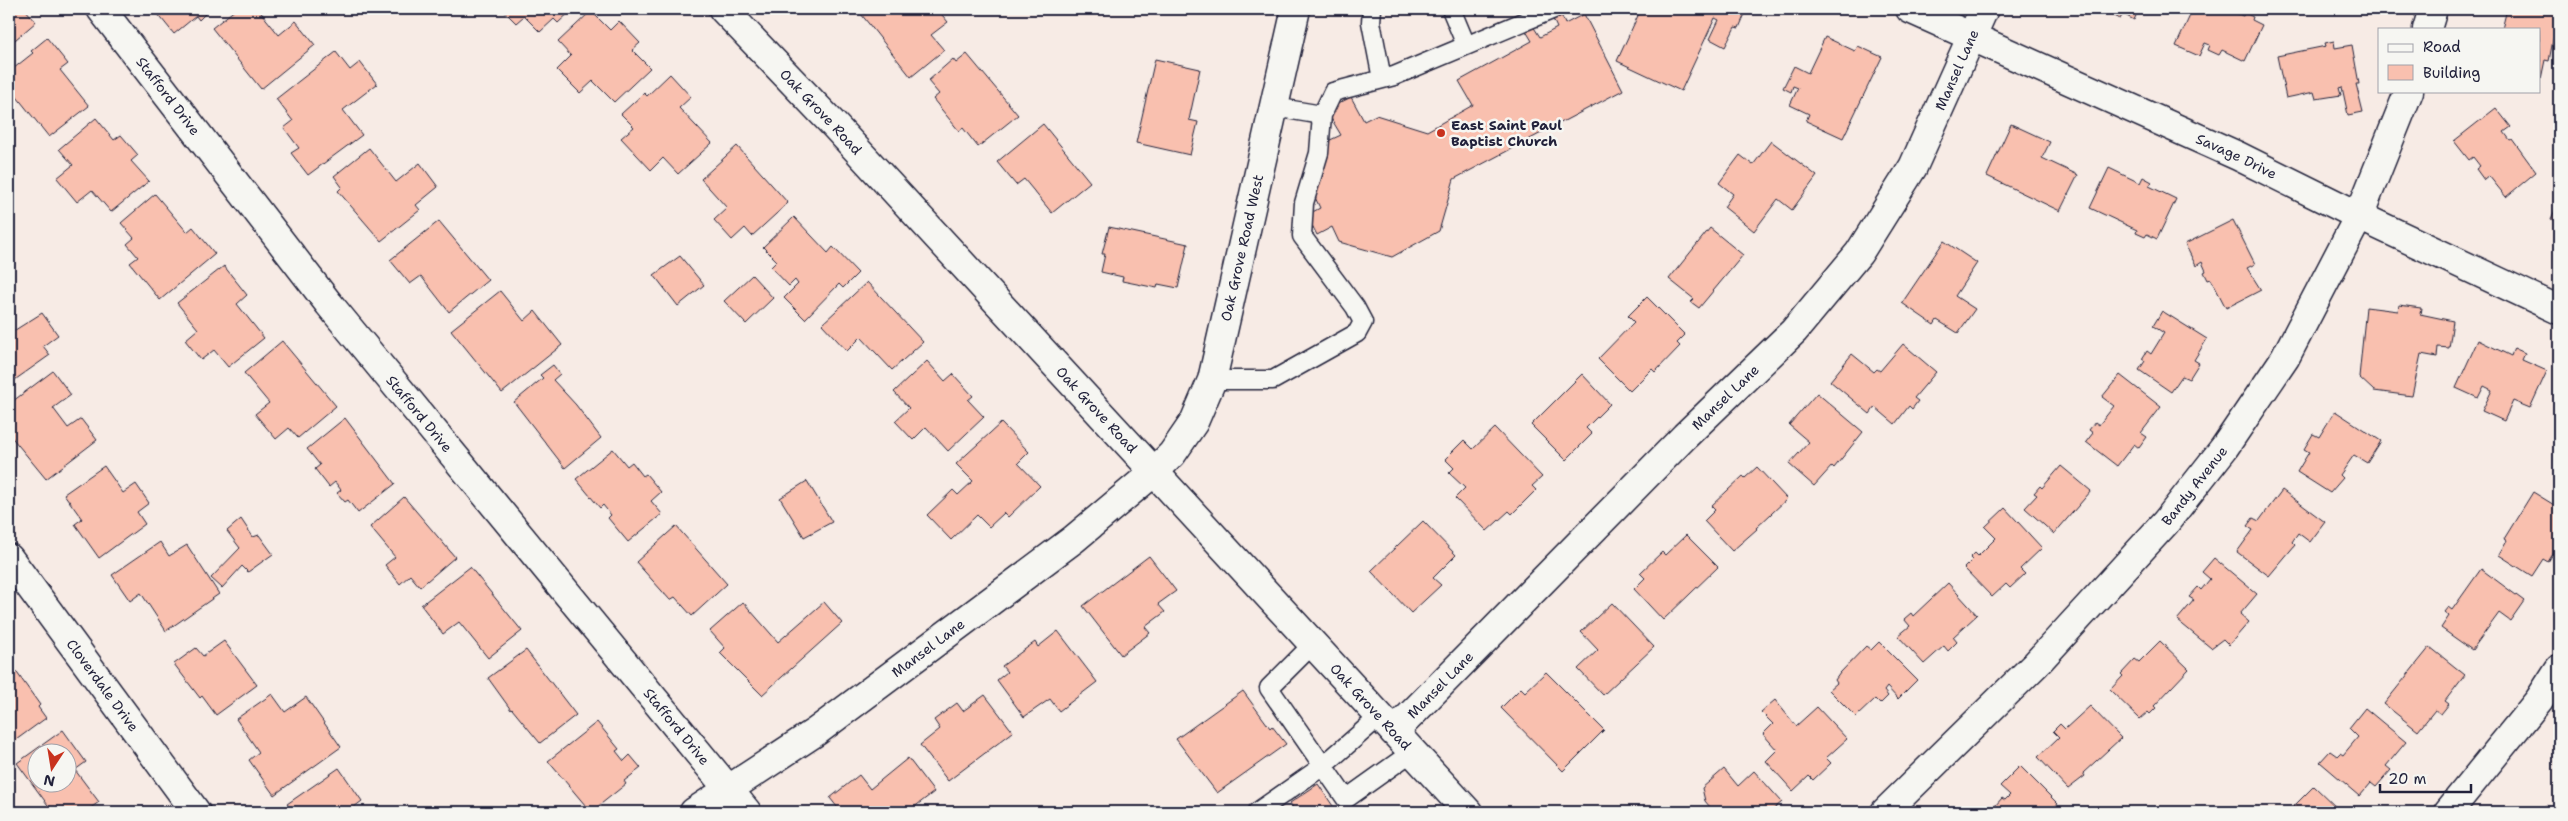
<svg xmlns="http://www.w3.org/2000/svg" width="2568" height="821" font-family="'Shantell Sans',sans-serif">
  <style>
    .building { fill: #f9c0af; stroke: #22223b; fill-rule: evenodd }
    .lines { fill: none; stroke-linecap: round; stroke-linejoin: round }
    .service-casing { stroke: #22223b; stroke-width: 21 }
    .minor-casing { stroke: #22223b; stroke-width: 31 }
    .tertiary-casing { stroke: #22223b; stroke-width: 31 }
    .service { stroke: #f6f6f2; stroke-width: 18 }
    .minor { stroke: #f6f6f2; stroke-width: 28 }
    .tertiary { stroke: #f6f6f2; stroke-width: 28 }
    .poi-dot { fill: #c8321e; stroke: #f6f6f2; stroke-width: 2 }
    .labels { text-anchor: middle; dominant-baseline: central; stroke-width: 5; stroke-linejoin: round; paint-order: stroke }
    .street-label { font-size: 14px; fill: #22223b; stroke: #f6f6f2 }
    .poi-label { font-size: 14px; font-weight: bold; fill: #22223b; stroke: #f6f6f2; text-anchor: start }
  </style>
  <rect width="100%" height="100%" fill="#f7ebe5"/>
  <filter id="ink" filterUnits="userSpaceOnUse"><feTurbulence type="fractalNoise" baseFrequency=".02" numOctaves="2"/><feDisplacementMap in="SourceGraphic" scale="10" xChannelSelector="R" yChannelSelector="G"/><feConvolveMatrix kernelMatrix="1 2 1 2 8 2 1 2 1" color-interpolation-filters="sRGB"/></filter>
  <g filter="url(#ink)">
    <!-- building -->
    <path class="building" d="M9 9H25L36 22 9 45Z
      M162 9H210L199 20 196 16 174 34 157 13Z
      M236 9H258L279 35 296 21 315 45 261 89 212 28Z
      M509 9H573L558 23 554 19 540 32 524 16 516 23 505 12Z
      M868 9H937L948 22 931 35 944 50 911 77 861 14Z
      M1641 9H1747L1739 28 1735 27 1725 47 1710 39 1719 20 1715 18 1681 91 1617 61Z
      M2102 9H2139L2134 20 2123 14 2120 19Z
      M2193 9H2238L2236 13 2243 16 2245 13 2253 17 2252 20 2262 25 2245 61 2222 50 2219 55 2208 50 2210 45 2205 43 2199 56 2176 46Z
      M2507 9H2559L2549 61 2545 60 2541 79 2539 29H2502Z
      M591 11 610 30 619 21 640 43 632 50 650 68 614 102 593 81 580 93 557 70 571 56 558 42Z
      M1560 12 1565 24 1584 14 1623 90 1454 179 1439 231 1392 257 1339 242 1332 227 1317 235 1307 215 1320 208 1313 193 1328 141 1341 135 1326 110 1351 97 1364 121 1376 115 1427 131 1473 105 1459 81 1532 41 1526 31 1533 26 1540 37 1557 28 1552 17Z
      M1825 37 1855 51 1858 46 1882 57 1843 138 1806 121 1809 114 1790 105 1798 88 1793 86 1791 92 1783 88 1794 66 1808 73Z
      M47 38 68 64 60 70 89 106 49 137 9 87V72L33 53 31 51Z
      M2334 41 2335 48 2352 45 2359 84H2356L2363 112 2348 115 2342 87 2339 88 2341 95 2316 99 2314 92 2286 98 2277 56 2326 46 2325 43Z
      M336 52 350 70 360 62 377 84 343 110 362 135 308 175 291 153 299 148 284 128 293 121 276 99Z
      M967 54 1018 115 978 147 963 128 959 131 933 99 939 94 928 81 953 59 956 63Z
      M1155 59 1200 69 1189 120 1198 122 1190 155 1136 143Z
      M670 74 691 97 679 108 712 143 678 174 663 158 651 170 621 138 634 127 621 114 644 93 647 96Z
      M2496 108 2511 127 2504 132 2510 140 2512 139 2536 172 2506 197 2489 176 2484 180 2476 169 2480 166 2473 157 2469 160 2454 141Z
      M96 118 114 140 121 135 138 155 131 161 149 181 111 212 92 190 77 202 57 178 73 165 59 149Z
      M1043 124 1090 182 1052 213 1024 179 1016 185 997 162Z
      M2011 124 2050 142 2042 158 2078 175 2060 211 1987 176Z
      M1771 141 1817 176 1792 210 1778 199 1754 231 1724 207 1733 194 1719 183 1740 155 1753 165Z
      M737 146 788 203 752 236 745 228 732 240 714 220 727 208 701 179Z
      M369 148 396 182 420 163 438 187 416 205 420 210 381 241 338 191 342 187 334 176Z
      M2109 168 2140 183 2143 177 2152 182 2149 186 2176 199 2157 239 2147 234 2145 237 2136 233 2137 230 2090 208Z
      M155 194 187 232 193 227 215 254 160 300 130 263 138 257 127 244 134 238 121 223Z
      M2559 201V223L2551 219Z
      M794 217 828 253 833 247 858 273 843 288 839 284 805 319 784 298 798 284 795 280 789 286 771 267 777 261 763 247Z
      M2233 220 2255 264 2247 268 2261 290 2226 308 2211 279 2208 280 2204 272 2206 271 2202 262 2196 266 2185 244Z
      M439 221 488 280 449 312 421 276 410 284 390 260Z
      M1109 227 1188 244 1178 288 1158 284 1157 288 1122 281 1123 277 1101 272 1105 254H1102Z
      M1710 228 1743 255 1699 308 1691 302 1694 299 1669 279Z
      M1944 241 1977 263 1955 296 1975 309 1958 333 1937 320 1934 325 1902 303Z
      M680 256 704 285 678 306 654 275Z
      M224 266 247 295 237 304 264 338 228 367 214 350 201 360 185 340 198 329 177 303Z
      M752 275 773 298 746 324 724 301Z
      M867 282 923 342 892 370 861 337 847 351 822 324Z
      M500 291 524 321 535 311 562 345 502 393 451 330Z
      M1647 297 1685 335 1677 343 1680 346 1655 372 1652 369 1630 391 1598 359 1634 322 1628 316Z
      M2399 305 2421 308 2420 314 2453 321 2449 348 2438 347 2437 357 2421 354 2412 396 2374 391 2359 377 2366 307 2398 311Z
      M2162 311 2207 339 2194 360 2199 363 2189 379 2182 376 2171 392 2139 370 2145 361 2142 359 2147 351 2151 354 2164 333 2153 326Z
      M42 313 58 335 43 346 50 355 9 384V327L12 332Z
      M2478 340 2511 356 2514 348 2525 353 2522 360 2547 371 2530 408 2513 401 2504 421 2482 411 2492 390 2484 386 2478 398 2456 388Z
      M282 341 336 406 298 438 289 428 276 439 255 414 269 403 244 373Z
      M1903 344 1936 372 1914 398 1918 401 1912 409 1909 406 1895 424 1875 407 1870 414 1830 381 1852 354 1874 372 1877 369 1880 371Z
      M927 361 945 381 953 374 973 396 968 400 984 417 948 451 926 427 913 440 895 421 909 408 894 392Z
      M553 365 560 374 553 380 576 405 601 438 565 468 514 402 543 378 540 375Z
      M53 371 71 395 53 408 68 428 81 419 97 440 46 479 9 434 11 428 9 425V404Z
      M1582 374 1610 404 1586 428 1592 434 1566 460 1531 425Z
      M2120 375 2161 407 2141 433 2147 437 2139 448 2134 444 2117 466 2086 442 2093 433 2089 430 2095 422 2099 425 2114 406 2102 397Z
      M1817 393 1863 432 1834 468 1832 466 1814 486 1789 464 1809 442 1789 425Z
      M2335 411 2381 441 2367 463 2354 455 2340 475 2343 478 2330 493 2297 472 2309 452 2304 449 2313 434 2319 437Z
      M345 418 395 484 358 513 348 500 345 502 337 493 341 490 335 482 329 487 315 469 320 465 307 449Z
      M1001 423 1029 452 1018 463 1040 486 1008 517 1004 513 989 527 977 515 951 540 927 515 953 490 958 495 973 481 956 464Z
      M1495 428 1542 477 1532 486 1536 490 1512 514 1509 511 1487 531 1455 498 1465 488 1449 473 1454 468 1445 459 1464 440 1473 449Z
      M613 449 627 466 632 462 643 476 646 474 661 492 651 501 662 514 628 542 608 518 611 515 603 505 600 508 576 479Z
      M104 466 123 493 136 484 149 503 137 512 145 524 99 558 75 524 82 519 64 494Z
      M2061 466 2091 491 2054 534 2025 508 2037 495 2034 493 2040 486 2042 488Z
      M1757 467 1787 499 1756 528 1757 529 1732 551 1704 521 1715 510 1711 506 1743 476 1745 478Z
      M807 481 832 522 804 537 780 498Z
      M2282 490 2325 522 2310 542 2298 533 2292 542 2295 545 2269 576 2237 552 2253 530 2247 526 2253 518 2259 521Z
      M2533 492 2559 508V533L2555 539 2559 544 2548 562 2543 559 2532 576 2499 555 2507 541 2504 539Z
      M404 497 455 557 420 587 410 575 400 584 385 565 395 557 370 527Z
      M2005 508 2042 548 2020 569 2025 574 2010 588 2006 584 1992 597 1964 568 1972 560 1970 558 1975 553 1978 556 1996 538 1985 527Z
      M241 519 253 537 259 535 273 554 248 572 242 566 222 588 211 578 240 548 227 531Z
      M1423 521 1456 555 1433 578 1441 585 1411 613 1371 571Z
      M676 526 727 584 692 616 675 597 670 600 636 562Z
      M1686 535 1718 567 1663 620 1634 589 1645 578 1640 573 1662 552 1665 555Z
      M160 542 169 556 187 545 219 594 166 631 141 593 130 601 112 575Z
      M1149 556 1176 591 1158 604 1165 612 1145 627 1150 633 1121 655 1083 606Z
      M2214 558 2257 594 2240 614 2249 622 2229 645 2223 639 2211 648 2177 620 2194 600 2189 597 2198 587 2201 590 2210 579 2202 572Z
      M470 567 522 631 488 658 459 622 443 634 421 605Z
      M2481 569 2524 601 2510 621 2499 613 2472 650 2441 628 2449 616 2444 612 2448 607 2452 610Z
      M1948 583 1977 615 1953 637 1957 642 1948 651 1944 646 1924 664 1898 636 1910 626 1904 619 1911 613 1913 616Z
      M743 602 778 642 824 602 842 623 762 695 720 653 725 648 710 631Z
      M1612 603 1654 647 1603 695 1578 669 1598 650 1581 632Z
      M1058 631 1097 682 1059 711 1050 699 1024 717 997 680 1007 672 1002 666 1035 642 1038 647Z
      M224 641 257 685 216 715 202 696 200 698 174 664 196 648 203 656Z
      M2160 641 2189 669 2154 706 2156 708 2150 714 2148 712 2140 719 2110 690 2123 676 2121 674 2135 659 2139 662Z
      M1879 642 1917 680 1898 699 1887 687 1884 691 1888 696 1880 704 1875 699 1856 717 1829 690 1837 683 1835 680 1840 673 1866 646 1871 650Z
      M2430 647 2465 675 2445 701 2449 704 2441 714 2435 710 2418 731 2384 704Z
      M526 650 576 715 540 743 512 709 511 710 488 678Z
      M9 670 11 673 15 670 40 705 38 707 46 718 9 745Z
      M1546 672 1604 730 1563 771 1501 708 1521 688 1525 692Z
      M1243 691 1270 728 1272 726 1286 744 1217 793 1176 739Z
      M272 694 285 712 306 697 341 747 274 795 249 760 259 752 236 719Z
      M985 695 1013 732 948 781 920 745 940 729 934 720 957 703 963 711Z
      M1775 700 1796 726 1817 707 1847 739 1826 758 1831 763 1813 780 1809 776 1793 791 1766 761 1777 750 1763 734 1773 724 1761 712Z
      M2090 706 2121 738 2083 773 2085 776 2068 789 2038 757 2059 737 2053 731 2060 724 2065 729Z
      M2365 708 2406 742 2386 766 2391 770 2376 787 2371 783 2360 796 2320 762 2330 751 2337 756 2340 753 2343 755 2358 737 2349 728Z
      M597 722 619 749 616 751 624 761 630 755 641 768 624 781 626 784 591 812 548 761Z
      M63 730 86 762 75 770 99 802 85 812H53L17 763ZM38 754H68V784H38Z
      M908 758 934 792 913 808 917 812H841L830 798 859 775 870 789Z
      M2020 766 2058 804 2049 812H1993L1997 808 1995 806 2002 798 2005 800 2010 795 2000 786Z
      M339 768 362 801 350 810 352 812H293L287 804Z
      M1724 769 1738 786 1754 771 1782 802 1770 812H1714L1705 801 1702 788Z
      M1318 784 1337 812H1296L1290 803Z
      M2314 786 2341 812H2288Z
      M2546 805 2555 812H2540Z"/>
    <g class="lines">
      <!-- service casing -->
      <g class="service-casing">
        <path id="service" d="M1372 9 1371 22 1382 79
          M1451 9 1466 45
          M1274 107 1322 115
          M1212 380H1273L1357 333 1363 322 1355 307 1302 236 1304 203 1319 153 1322 115 1333 92 1394 76 1554 9
          M1313 644 1269 688 1346 799 1412 752
          M1257 812 1323 766 1379 717"/>
      </g>
      <!-- minor casing -->
      <g class="minor-casing">
        <g id="minor">
          <path id="s1" d="M101 9 329 304 747 812"/>
          <path id="s2" d="M1910 9 2238 156 2359 216 2559 310"/>
          <path d="M2427 29 2433 9"/>
          <path id="s3" d="M9 558 196 812"/>
          <path id="s4" d="M1394 732 1685 436 1794 331 1859 253 1913 167 1984 9"/>
          <path id="s5" d="M694 812 817 731 1074 539 1154 472 1172 454 1194 422 1212 380 1296 9"/>
          <path id="s6" d="M1885 812 2035 665 2166 522 2224 448 2285 358 2359 216 2409 91"/>
          <path d="M2448 812 2539 700 2559 669"/>
        </g>
      </g>
      <!-- tertiary casing -->
      <g class="tertiary-casing">
        <g id="tertiary">
          <path id="s7" d="M723 9 835 126 1468 812"/>
        </g>
      </g>
      <!-- service -->
      <use href="#service" class="service"/>
      <!-- minor -->
      <use href="#minor" class="minor"/>
      <!-- tertiary -->
      <use href="#tertiary" class="tertiary"/>
    </g>
  </g>
  <!-- markers -->
  <circle class="poi-dot" cx="1441" cy="133" r="5"/>
  <g class="labels">
    <!-- street labels -->
    <g class="street-label">
      <text stroke="none"><textPath href="#s4" startOffset="876">Mansel Lane</textPath></text>
      <text stroke="none"><textPath href="#s1" startOffset="110">Stafford Drive</textPath></text>
      <text stroke="none"><textPath href="#s7" startOffset="142">Oak Grove Road</textPath></text>
      <text stroke="none"><textPath href="#s2" startOffset="358">Savage Drive</textPath></text>
      <text stroke="none"><textPath href="#s5" startOffset="818">Oak Grove Road West</textPath></text>
      <text stroke="none"><textPath href="#s4" startOffset="471">Mansel Lane</textPath></text>
      <text stroke="none"><textPath href="#s7" startOffset="548">Oak Grove Road</textPath></text>
      <text stroke="none"><textPath href="#s1" startOffset="515">Stafford Drive</textPath></text>
      <text stroke="none"><textPath href="#s6" startOffset="450">Bandy Avenue</textPath></text>
      <text stroke="none"><textPath href="#s5" startOffset="286">Mansel Lane</textPath></text>
      <text stroke="none"><textPath href="#s4" startOffset="66">Mansel Lane</textPath></text>
      <text stroke="none"><textPath href="#s3" startOffset="158">Cloverdale Drive</textPath></text>
      <text stroke="none"><textPath href="#s7" startOffset="952">Oak Grove Road</textPath></text>
      <text stroke="none"><textPath href="#s1" startOffset="920">Stafford Drive</textPath></text>
    </g>
    <!-- poi labels -->
    <g class="poi-label">
      <text x="1451" y="125">East Saint Paul<tspan x="1451" dy="16">Baptist Church</tspan></text>
    </g>
  </g>
  <!-- margin -->
  <rect width="2568" height="821" fill="none" stroke="#f6f6f2" stroke-width="30"/>
  <rect x="15" y="15" width="2538" height="791" fill="none" stroke="#22223b" stroke-width="2" filter="url(#ink)"/>
  <!-- legend -->
  <rect x="2378" y="28" width="162" height="65" fill="#f6f6f2" stroke="#a1a1a9"/>
  <rect x="2388" y="44" width="25" height="8" fill="#f6f6f2" stroke="#a1a1a9"/>
  <text x="2423" y="52" font-size="15" fill="#22223b">Road</text>
  <rect x="2388" y="65" width="25" height="15" fill="#f9c0af" stroke="#a1a1a9"/>
  <text x="2423" y="78" font-size="15" fill="#22223b">Building</text>
  <!-- north arrow -->
  <g transform="translate(52 768) rotate(192)"><circle r="24" fill="#f6f6f2" stroke="#a1a1a9"/>
  <path d="M0-4L9 19L0 12L-9 19Z" fill="#c8321e"/>
  <text y="-8" font-size="14" font-weight="bold" text-anchor="middle" fill="#22223b">N</text>
  </g>
  <!-- scale -->
  <path d="M2380 784v8h91v-8" fill="none" stroke="#22223b" stroke-width="2.5"/>
  <text x="2388" y="784" font-size="15" fill="#22223b" stroke="#f6f6f2" stroke-width="4" paint-order="stroke">20 m</text>
</svg>
